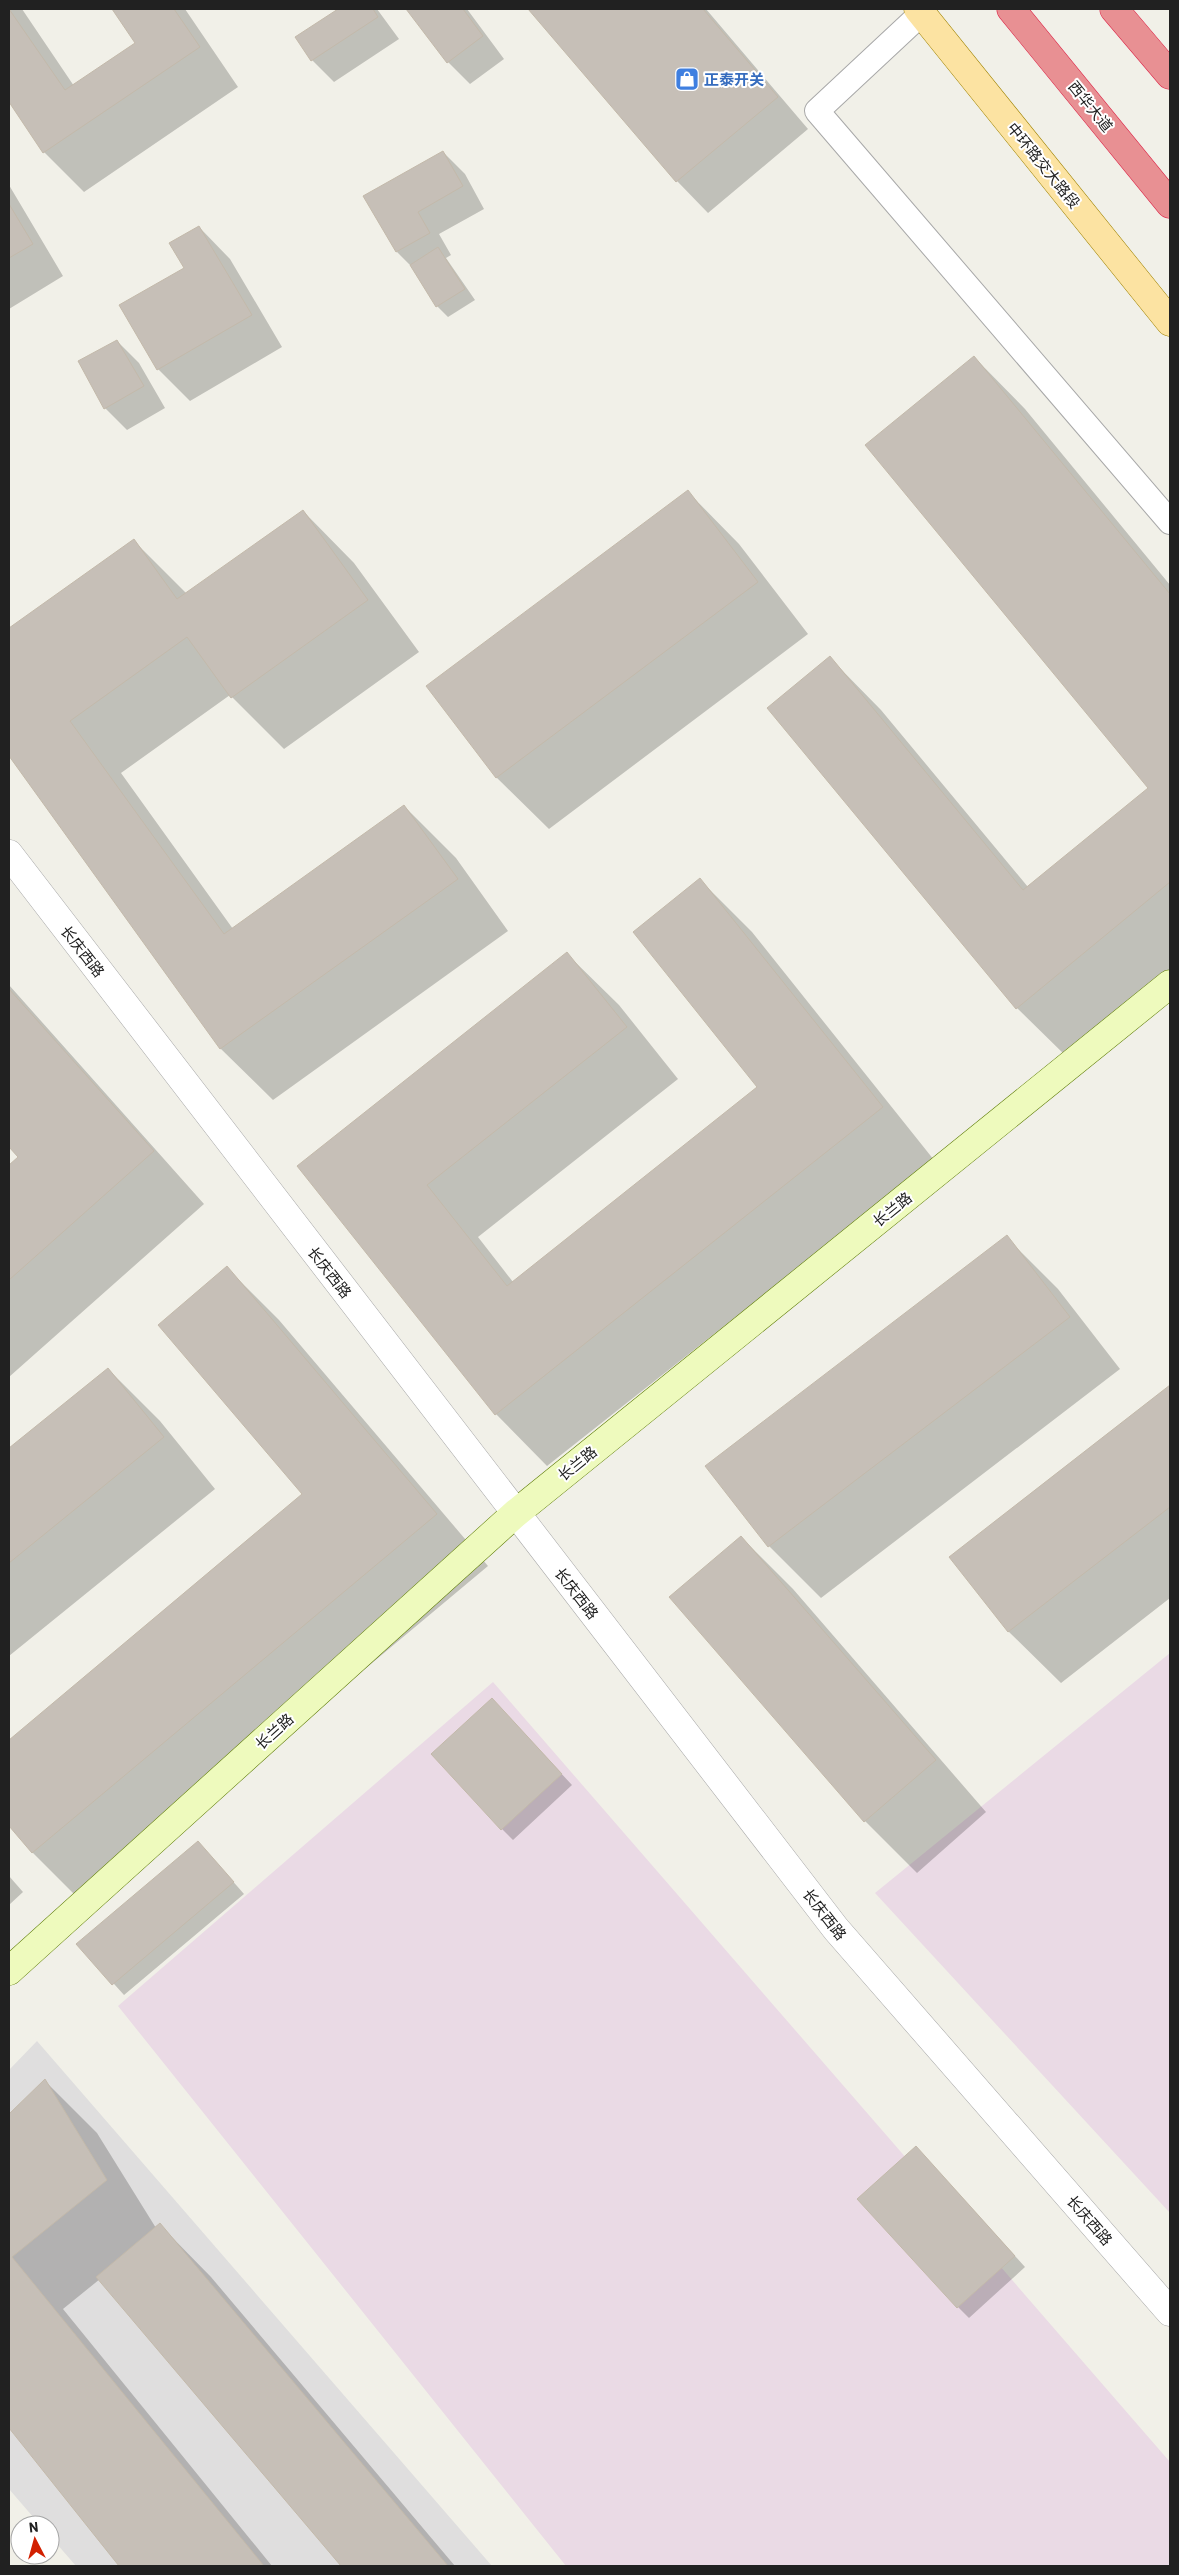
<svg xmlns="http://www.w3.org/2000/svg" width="1179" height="2575" font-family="Barlow,'Noto Sans SC',sans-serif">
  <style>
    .residential { fill: #dfdede }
    .industrial { fill: #eadae5 }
    .shadow { fill: #0003 }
    .building { fill: #c6bfb7; stroke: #c3b9aa }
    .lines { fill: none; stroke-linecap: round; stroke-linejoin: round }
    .lane-casing { stroke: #a8a8a8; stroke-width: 26 }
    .street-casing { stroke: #a8a8a8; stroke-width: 29 }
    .secondary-casing { stroke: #5d7b05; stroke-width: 29 }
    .primary-casing { stroke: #9e8200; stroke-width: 29 }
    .highway-casing { stroke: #dc284a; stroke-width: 29 }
    .lane { stroke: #fff; stroke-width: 24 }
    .street { stroke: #fff; stroke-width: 28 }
    .secondary { stroke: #eefabd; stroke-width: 28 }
    .primary { stroke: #fce3a2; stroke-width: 28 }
    .highway { stroke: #e89093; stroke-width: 28 }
    .labels { text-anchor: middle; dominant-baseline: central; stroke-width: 4; stroke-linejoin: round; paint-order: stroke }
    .shop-label { font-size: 15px; font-weight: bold; fill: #366cbe; stroke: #fff; text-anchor: start }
    .street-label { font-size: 15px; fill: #212121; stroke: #fff }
  </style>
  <rect width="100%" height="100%" fill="#f1f0e8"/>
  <!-- residential -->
  <path class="residential" d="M37 2041 492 2566H76L50 2536V2525H40L9 2489V2070Z"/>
  <!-- industrial -->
  <path class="industrial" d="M1170 1653V2213L875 1893Z
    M493 1682 1170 2462V2566H566L118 2006Z"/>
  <!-- shadow -->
  <path class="shadow" d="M9 9H22L74 86 137 43 113 9H185L238 87 84 192 44 152 9 100Z
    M341 9H377L399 39 334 82 312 60 297 37Z
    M408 9H467L504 59 470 84 448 62Z
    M530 9H706L808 129 708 213 677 181Z
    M443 152 465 174 484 209 439 234 451 255 446 258 475 300 448 317 437 306 412 267 397 252Z
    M9 185 63 276 9 309Z
    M199 227 230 259 282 347 190 401 158 369Z
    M117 341 139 363 165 408 127 430 105 408Z
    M974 357 1025 409 1170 585V976L1069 1059 1017 1008 830 658 881 710 1028 887 1150 788Z
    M688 492 739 544 808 634 549 829 497 778 428 687Z
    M303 511 354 563 419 652 284 749 230 695 121 773 233 929 404 806 456 858 508 931 273 1100 221 1049 9 754V630L134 541 187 594Z
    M700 880 752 932 934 1160 547 1466 496 1414 298 1166 567 954 619 1005 678 1079 478 1237 513 1282 759 1088Z
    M9 985 204 1204 9 1377V1167L19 1157 9 1145Z
    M1006 1237 1058 1289 1120 1369 821 1598 769 1546 707 1466Z
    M227 1268 279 1320 488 1566 84 1904 33 1853 9 1825V1742L304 1494Z
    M108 1369 160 1421 215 1489 9 1656V1449Z
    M1170 1386V1598L1061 1683 1009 1632 950 1557Z
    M741 1537 793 1589 986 1812 917 1873 865 1821 671 1597Z
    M503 1711 572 1785 513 1840 502 1829Z
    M209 1854 244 1894 124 1995 78 1944Z
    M9 1876 23 1892 9 1905Z
    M45 2081 97 2133 156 2228 160 2225 211 2277 455 2566H343L100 2279 63 2309 272 2566H121L9 2426V2116Z
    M927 2159 1025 2267 969 2318 958 2307Z"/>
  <!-- building -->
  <path class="building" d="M9 9 65 90 135 43 112 9H174L200 47 43 153 9 102Z
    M338 9H373L378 17 311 61 295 37Z
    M406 9H463L483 36 447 63Z
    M528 9H703L778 97 676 182Z
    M443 151 463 186 418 212 430 233 396 252 363 196Z
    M9 204 33 244 9 258Z
    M199 226 252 315 157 370 119 305 184 268 169 243Z
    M438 247 465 289 436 307 410 265Z
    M117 340 144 386 104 409 78 361Z
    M974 356 1170 594V882L1016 1009 767 708 830 656 1023 890 1148 788 865 445Z
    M688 490 758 582 496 778 426 686Z
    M303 510 368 600 231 698 187 637 70 721 224 934 404 805 458 879 220 1049 9 756V628L134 539 177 599Z
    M700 878 883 1107 495 1415 297 1166 567 952 627 1027 427 1185 507 1286 757 1087 633 932Z
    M9 989 154 1151 9 1280V1165L18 1157 9 1147Z
    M1007 1235 1070 1317 768 1547 705 1466Z
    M227 1266 437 1514 32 1853 9 1826V1740L302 1494 158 1325Z
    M108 1368 164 1437 9 1563V1448Z
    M1170 1385V1507L1008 1632 949 1557Z
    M741 1536 936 1760 864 1822 669 1597Z
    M492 1698 562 1774 501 1830 431 1754Z
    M198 1841 234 1882 112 1985 76 1944Z
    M45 2079 107 2180 12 2257 264 2566H119L9 2428V2114Z
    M916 2146 1015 2256 957 2308 857 2199Z
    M160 2223 448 2566H341L96 2277Z"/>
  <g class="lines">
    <!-- lane casing -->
    <g class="lane-casing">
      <path id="lane" d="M922 13 817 111 1170 522"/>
    </g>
    <!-- street casing -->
    <g class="street-casing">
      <path id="street" d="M9 854 836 1929 1170 2312"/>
    </g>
    <!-- secondary casing -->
    <g class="secondary-casing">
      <path id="secondary" d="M9 1971 516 1513 1170 984"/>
    </g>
    <!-- primary casing -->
    <g class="primary-casing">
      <path id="primary" d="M918 9 1170 322"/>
    </g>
    <!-- highway casing -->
    <g class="highway-casing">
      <path id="highway" d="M1011 9 1170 204
        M1114 9 1170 75"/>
    </g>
    <!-- lane -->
    <use href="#lane" class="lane"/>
    <!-- street -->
    <use href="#street" class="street"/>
    <!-- secondary -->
    <use href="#secondary" class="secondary"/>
    <!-- primary -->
    <use href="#primary" class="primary"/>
    <!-- highway -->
    <use href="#highway" class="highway"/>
  </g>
  <!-- icons -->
  <defs>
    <g id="shop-square" transform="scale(1.25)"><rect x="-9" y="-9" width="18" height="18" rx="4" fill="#3f7fe0" stroke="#fff"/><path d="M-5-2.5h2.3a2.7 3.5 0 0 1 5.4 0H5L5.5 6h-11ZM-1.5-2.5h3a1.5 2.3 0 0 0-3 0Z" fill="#fff"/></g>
  </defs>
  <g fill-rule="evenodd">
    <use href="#shop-square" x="687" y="79"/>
  </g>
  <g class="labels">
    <!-- shop labels -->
    <g class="shop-label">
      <text x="704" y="79">正泰开关</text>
    </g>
    <!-- street labels -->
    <g class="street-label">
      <text transform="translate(1091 106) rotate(51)">西华大道</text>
      <text transform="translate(1044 165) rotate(51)">中环路交大路段</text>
      <text transform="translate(83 951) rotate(52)">长庆西路</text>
      <text transform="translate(892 1209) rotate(-39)">长兰路</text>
      <text transform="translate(330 1272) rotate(52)">长庆西路</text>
      <text transform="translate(577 1463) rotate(-39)">长兰路</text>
      <text transform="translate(577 1593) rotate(52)">长庆西路</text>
      <text transform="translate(274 1731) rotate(-42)">长兰路</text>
      <text transform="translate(825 1914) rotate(52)">长庆西路</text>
      <text transform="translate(1090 2220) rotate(49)">长庆西路</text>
    </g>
  </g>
  <!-- border -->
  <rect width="1179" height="2575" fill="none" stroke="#212121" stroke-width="20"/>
  <!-- north arrow -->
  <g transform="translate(35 2540) rotate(354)"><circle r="24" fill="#ffffff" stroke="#a6a6a6"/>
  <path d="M0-4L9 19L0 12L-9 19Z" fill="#d22000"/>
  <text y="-8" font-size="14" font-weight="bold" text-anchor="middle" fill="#212121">N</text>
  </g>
</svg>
